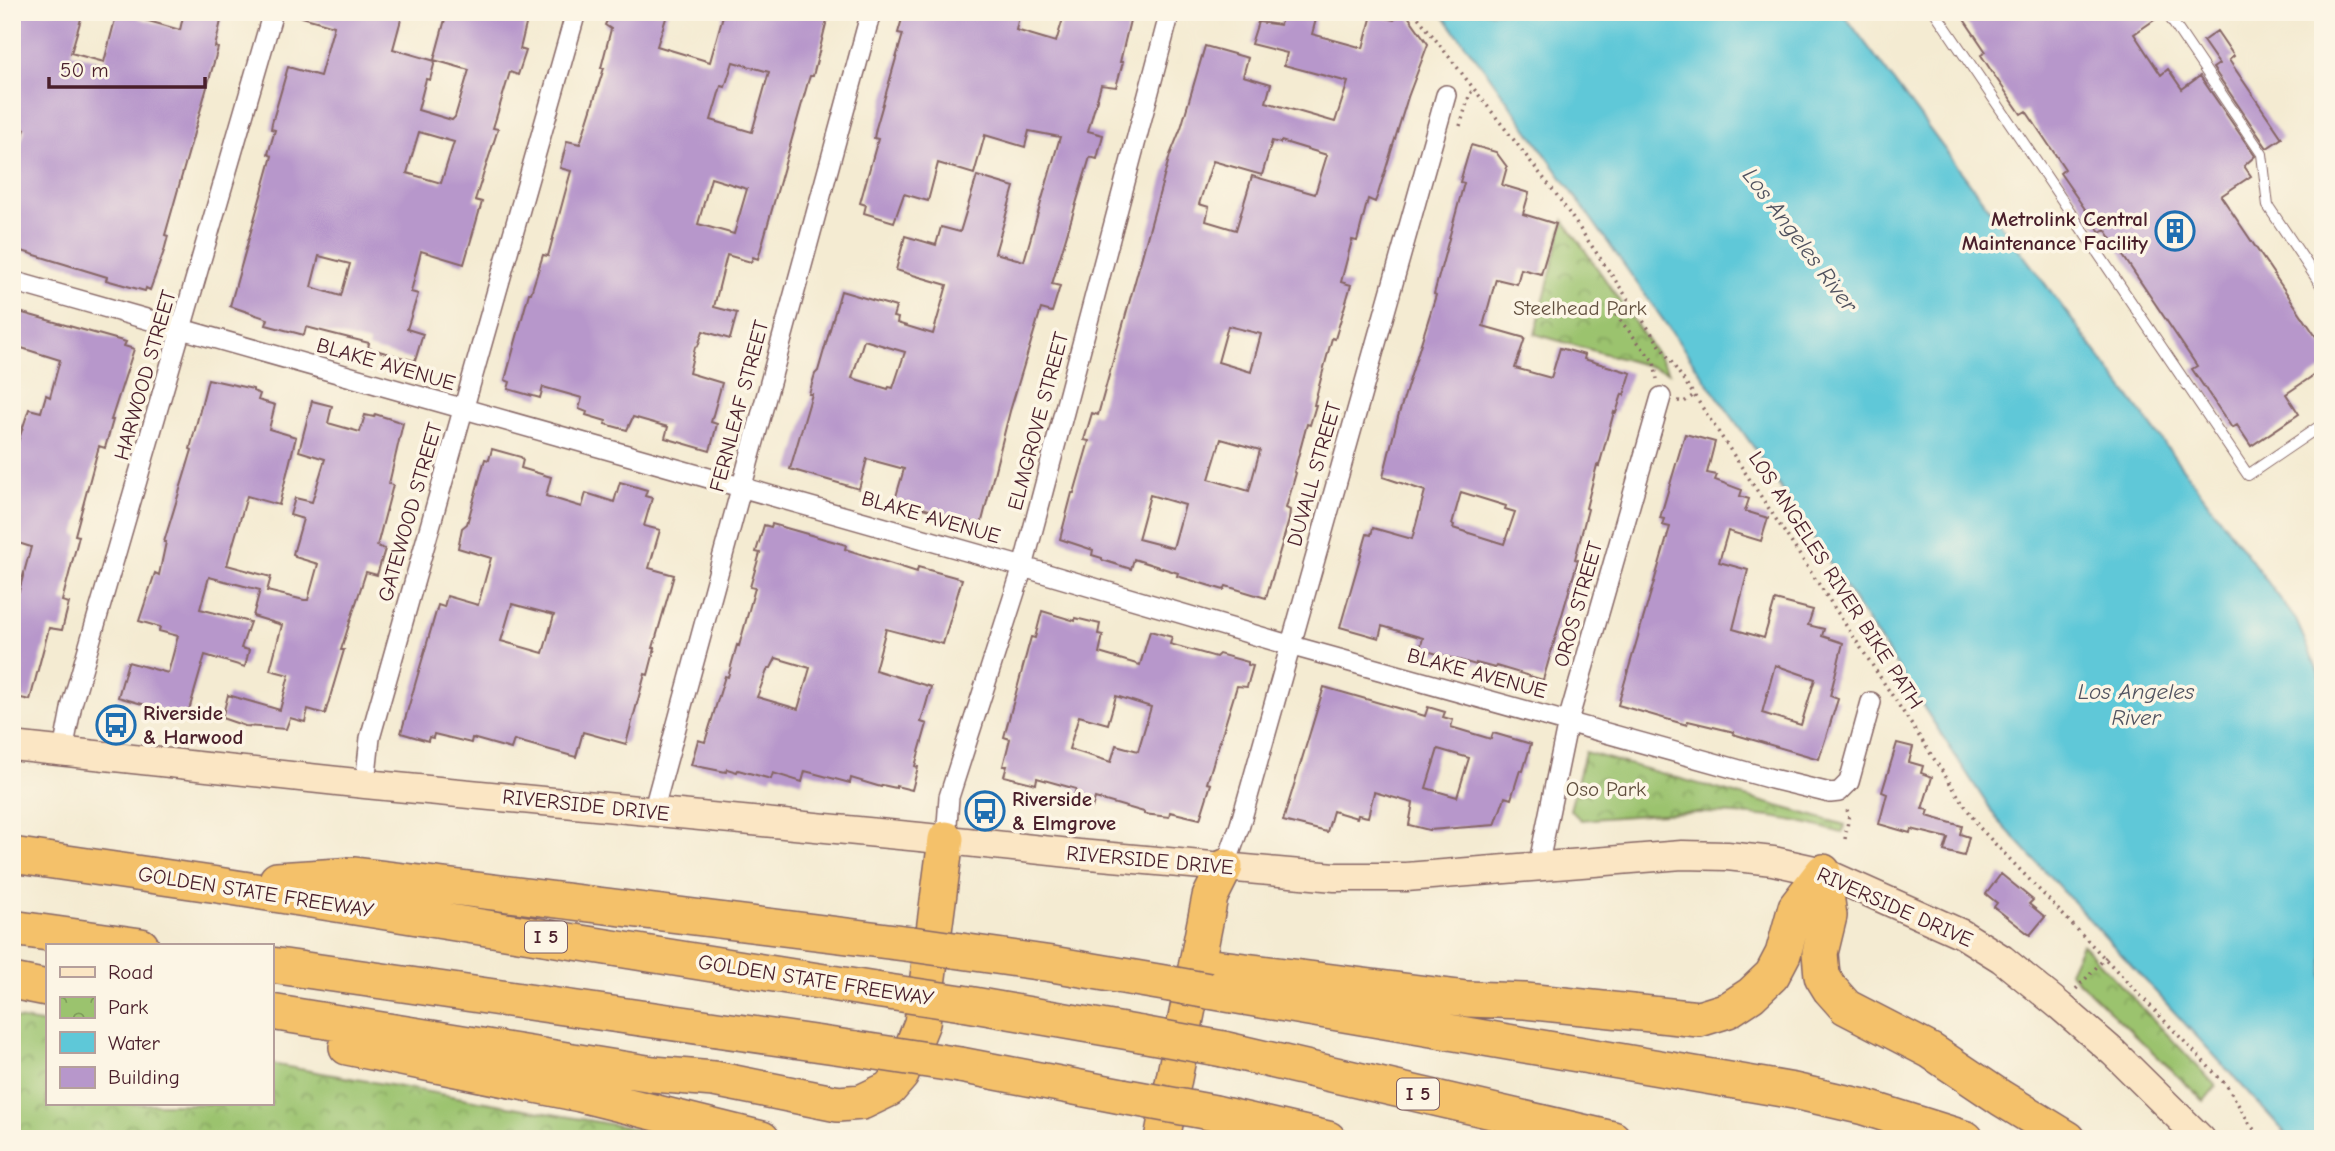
<svg xmlns="http://www.w3.org/2000/svg" width="2335" height="1151" font-family="'Comic Neue',sans-serif">
  <style>
    .park { fill: url(#park-crowns); stroke: #72714c; stroke-width: 2 }
    .water { fill: #5ec8d8; stroke: #547482; stroke-width: 2 }
    .building { fill: #b797cb; fill-rule: evenodd }
    .lines { fill: none; stroke-linecap: round; stroke-linejoin: round }
    .lane-casing { stroke: #866665; stroke-width: 12 }
    .street-casing { stroke: #866665; stroke-width: 22 }
    .secondary-casing { stroke: #866665; stroke-width: 31 }
    .highway-casing { stroke: #866665; stroke-width: 38 }
    .path { stroke: #866665; stroke-width: 3.5; stroke-dasharray: 2 5; stroke-linecap: butt }
    .lane { stroke: #fff; stroke-width: 10 }
    .street { stroke: #fff; stroke-width: 19 }
    .secondary { stroke: #fbe6c4; stroke-width: 28 }
    .highway { stroke: #f4c16b; stroke-width: 35 }
    .highway-bridge-casing { stroke: #866665; stroke-width: 38; stroke-linecap: butt }
    .highway-bridge { stroke: #f4c16b; stroke-width: 35 }
    .labels { text-anchor: middle; dominant-baseline: central; stroke-width: 7; stroke-linejoin: round; paint-order: stroke }
    .shield { fill: #fcf5e5; stroke: #7f5f63; stroke-width: 2 }
    .shield-label { font-size: 19px; font-weight: bold; fill: #4a1f2b }
    .poi-label { font-size: 21px; font-weight: bold; fill: #4a1f2b; stroke: #fcf5e5; text-anchor: start }
    .park-label { font-size: 21px; fill: #62503f; stroke: #fcf5e5 }
    .street-label { font-size: 21px; fill: #4a1f2b; stroke: #fcf5e5 }
    .water-label { font-size: 23px; font-style: italic; fill: #50525f; stroke: #fcf5e5 }
  </style>
  <defs>
    <pattern id="park-crowns" width="20" height="18" patternUnits="userSpaceOnUse" patternTransform="scale(1.75)"><rect width="20" height="18" fill="#9bc36e"/><path d="M2 6a3 3 0 1 1 6 0M12 15a3 3 0 1 1 6 0" fill="none" stroke="#809e5b"/></pattern>
  </defs>
  <rect width="100%" height="100%" fill="#fcf5e5"/>
  <filter id="ink" filterUnits="userSpaceOnUse"><feTurbulence type="fractalNoise" baseFrequency=".0143" numOctaves="2"/><feDisplacementMap in="SourceGraphic" scale="14" xChannelSelector="R" yChannelSelector="G"/><feConvolveMatrix kernelMatrix="1 2 1 2 8 2 1 2 1" color-interpolation-filters="sRGB"/></filter>
  <filter id="wash" filterUnits="userSpaceOnUse"><feTurbulence type="fractalNoise" baseFrequency=".00686" numOctaves="4" result="noise"/><feDisplacementMap in="SourceGraphic" scale="28" xChannelSelector="R" yChannelSelector="G"/><feGaussianBlur stdDeviation="1.57" result="paint"/><feColorMatrix in="noise" values="0 0 0 0 0 0 0 0 0 0 0 0 0 0 0 0 0 1.4 0 .05"/><feComposite in="paint" operator="in"/></filter>
  <g filter="url(#wash)">
    <rect width="100%" height="100%" fill="#f4ebd2"/>
    <!-- park -->
    <path class="park" d="M1564 220 1669 372 1535 334Z
      M1585 752 1845 825 1842 833C1825 829 1808 823 1790 820 1721 808 1651 814 1581 820L1570 810Z
      M2082 944 2216 1086 2204 1101 2069 972Z
      M12 1018 47 1024V1104H271V1064L694 1139H12Z"/>
    <!-- water -->
    <path class="water" d="M1440 12H1842L2296 620 2323 682V1139H2291L1996 818 1757 452 1489 75Z"/>
    <g id="blocks">
      <!-- building -->
      <path class="building" d="M12 12H83L71 53 104 62 117 12H140L138 18 180 30 184 12H223L215 47 218 48 209 80 165 235 168 236 164 251 150 290 146 288 145 291 106 280 107 277 12 248V174L25 129 12 125Z
        M303 12H403L393 49 435 61 430 80 426 79 418 110 452 120 455 117 469 70 434 60 447 12H529L520 49 526 51 518 75 510 72 493 128 498 129 475 200 482 202 464 264 421 251 411 292 418 294 407 329 423 334 415 361 368 348 369 343 306 327 304 335 266 325 268 319 230 306 272 156 268 154 275 130 271 129 272 123 288 67 320 76 334 26 302 17ZM419 132 454 142 441 183 407 173ZM319 256 350 264 341 296 311 287Z
        M611 12H668L657 46 710 62 724 12H829L813 76H810L808 82 758 259 753 257 751 262 727 255 714 307 737 313 730 339 703 331 698 346 695 347 689 373 722 383 711 422 717 424 710 451 665 438 668 427 633 417 627 430 605 424 606 421 586 415 587 412 579 409 582 398 543 387 540 398 508 389 510 382 505 380 529 293H531L543 255 548 256 571 171 560 168 567 141 580 144 604 68H601L611 29 605 25ZM733 62 769 72 752 132 711 120 721 86 725 87ZM711 178 747 189 734 234 698 224Z
        M904 12H1020L1016 30 1056 42 1065 12H1132L1120 62H1123L1116 87 1101 85 1088 131 1103 135 1097 159 1090 157 1052 284 1060 286 1052 312 1041 309 1010 411 981 525 895 500 904 469 867 459 859 489 790 469 812 394H809L815 374 818 371 841 291 896 307 893 317 898 318 897 323 933 334 947 285 896 270 905 236 936 245 941 227 960 232 977 176 1014 187 995 253 1024 261 1060 137 1029 131 1025 147 985 135 974 174 938 163 928 201 904 194 894 222 864 213 866 205 860 203 878 139 874 138 876 128 903 34 898 33ZM864 340 905 352 893 388 889 387 888 389 852 378Z
        M1284 12H1318L1312 34 1363 48 1372 15 1394 20 1405 12 1428 44 1408 97 1378 194 1375 202 1368 199 1357 241 1352 240 1341 282 1351 285 1335 339 1332 338 1316 397 1314 405H1316L1310 425 1307 424 1294 472 1296 473 1286 508 1290 510 1289 520 1266 598 1226 586 1224 590 1177 576 1178 573 1134 559 1131 569 1102 560V558L1092 555 1093 550 1060 539 1072 493H1074L1089 441 1084 440 1092 413 1098 415 1170 155 1181 128 1205 46 1248 58 1243 76 1271 84 1266 102 1335 122 1348 82 1284 65 1287 53 1251 44 1258 22 1280 25ZM1272 141 1280 143 1281 141 1327 155 1315 194 1252 176 1236 230 1206 221 1209 207 1199 204 1213 161 1262 175ZM1228 326 1261 334 1251 372 1218 362ZM1221 439 1260 450 1249 491 1209 479ZM1150 495 1185 505 1173 548 1138 539Z
        M1959 12H2159L2160 16 2134 34 2161 75 2168 69 2182 89 2200 76 2255 156 2244 166 2251 176 2221 196 2323 347V369L2286 394 2299 414 2251 446 2237 425 2232 428 2192 369 2197 366 2105 229 2100 232 2087 212 2060 173 2065 169 2026 111 2021 114 1994 75 1981 55 1986 52Z
        M2217 31 2234 56 2229 60 2282 138 2267 148 2213 68 2219 64 2203 41Z
        M1471 145 1496 152 1507 167 1502 185 1529 193 1523 214 1556 224 1541 274 1521 269 1517 284 1496 279 1483 326 1525 338 1515 368 1551 378 1560 348 1585 355 1584 359 1631 373 1624 395 1622 394 1616 413 1614 412 1599 466 1597 465 1586 508 1588 509 1575 559 1578 560 1543 680 1496 666 1495 668 1476 663V665L1420 649 1423 638 1382 626 1379 638 1340 627 1367 534 1371 535 1373 528 1412 539 1425 491 1383 477 1398 417 1436 295 1434 294 1464 183 1460 182ZM1461 492 1506 506 1505 509 1515 512 1504 544 1453 528 1454 525 1452 524Z
        M12 310 126 342 124 346 134 349 111 420H113L105 448 99 446 75 535 79 536 62 601 69 603 62 630 49 628 30 700 12 696V589L19 591 31 547 12 541V460L29 409 41 412 46 395 50 397 60 360 12 345Z
        M208 379 253 389V391L260 394 258 400 275 405 269 429 296 437 279 505 247 496 227 565 271 577 267 591 304 600H308L318 564 295 557V555L293 554 303 519 290 515 295 498 312 502 325 459 299 451 312 401 332 406 328 423 360 432 365 415 374 417 375 414 403 423 389 484 393 485 377 546 385 549 377 575 366 572 341 650H344L325 714 308 709 305 722 290 718 286 729 245 726 222 718 228 695 280 710 289 675 270 670 282 625 253 616 260 590 209 577 200 609 250 622 241 648 249 650 245 667 205 655 187 717 118 697 128 662 168 673 178 636 159 631 160 627 139 621 155 573 159 575 166 542H164L192 450 190 449Z
        M1685 434 1715 442 1707 473 1717 475 1715 480 1742 490 1740 496 1749 499 1745 511 1768 518 1761 541 1728 531 1719 562 1748 570 1733 629 1764 638 1775 600 1813 610 1808 625 1824 629 1822 636 1843 643 1830 696 1838 699 1819 759 1733 734 1734 732 1688 721 1687 725 1618 705 1670 527 1662 525 1664 519 1660 518ZM1775 665 1815 679 1801 725 1762 713Z
        M492 449 521 457 523 460 521 468 551 477 546 496 582 507 586 493 614 502 620 482 647 490 645 496 652 498 644 526 660 530 649 568 674 575 653 648H655L648 675 645 674 626 744 583 732 576 757 514 740 511 749 472 738 471 743 434 734 433 738 429 737 428 741 401 733 438 605 444 607 447 596 478 605 491 558 458 548 462 528 467 524 485 459 489 460ZM512 604 554 615 543 653 501 641Z
        M772 524 846 545 845 549 917 572 918 567 962 579 943 644 886 629 875 670 931 687 921 722 927 724 915 766 918 767 912 790 896 786V788L882 785 881 787 851 778 850 783 805 771 802 782 773 773 771 779 738 770 737 772 727 769 726 772 691 765 698 740 705 742 725 676 728 677 737 645 739 646 755 588 750 587 760 553 756 552 764 525 771 527ZM776 658 810 668 798 709 757 697 768 668H771Z
        M1042 611 1075 621V618L1100 624 1098 634 1103 635 1099 653 1140 665 1150 631 1172 637 1170 644 1216 657 1219 654 1248 662V665L1253 666 1247 687 1237 686 1207 783 1211 784 1200 819 1170 812 1169 817 1144 814V812L1095 798 1092 808 1072 803 1076 789 1037 778 1036 784 1004 776 1007 766H1003L1010 739 1004 737 1031 637 1035 638ZM1116 696 1151 707 1138 751 1116 745 1111 762 1069 749 1079 716 1108 724Z
        M1324 687 1425 716 1428 707 1445 712 1443 717 1453 720 1451 727 1491 739 1493 733 1531 744 1523 771 1520 770 1511 799 1505 797 1495 825 1429 830 1409 825 1413 803 1374 792 1368 817 1358 815 1357 818 1333 811 1327 832 1283 821ZM1438 749 1469 758 1457 797 1426 788Z
        M1897 743 1913 747 1909 762 1923 766 1921 773 1932 777 1922 809 1929 810 1927 816 1962 826 1960 834 1969 837 1964 856 1944 851 1948 838 1911 829 1910 833 1879 824 1887 794 1882 792Z
        M2001 874 2033 900 2029 904 2045 917 2030 935 1994 907 1997 903 1986 894Z"/>
    </g>
  </g>
  <g filter="url(#ink)">
    <use href="#blocks" fill-opacity="0" stroke="#866665" stroke-width="2"/>
    <g class="lines">
      <!-- lane casing -->
      <g class="lane-casing">
        <path id="lane" d="M1935 12 2248 475 2323 424
          M2166 12 2262 154 2268 206 2323 288"/>
      </g>
      <!-- street casing -->
      <g class="street-casing">
        <path id="street" d="M12 281 1023 567 1289 645 1772 779 1830 793 1839 792 1849 782 1871 702
          M63 751 72 704 273 12
          M365 784 370 738 576 12
          M653 812 871 12
          M946 839 949 797 1023 567 1170 12
          M1225 867 1240 825 1446 95
          M1538 867 1568 721 1661 397"/>
      </g>
      <!-- secondary casing -->
      <g class="secondary-casing">
        <path id="secondary" d="M12 746 365 784 920 837 1079 854 1335 877H1406L1682 855 1727 856 1773 861 1823 872 1962 934 2002 959 2060 1006 2114 1053 2201 1139"/>
      </g>
      <!-- highway casing -->
      <g class="highway-casing">
        <path id="highway" d="M12 855 218 885 875 990
          M1823 872 1829 916 1820 953 1822 976 1830 989 1846 1007 1931 1051 2001 1098 2068 1139
          M277 880 355 875 912 944
          M12 928 141 946
          M954 950 1052 964 1170 984
          M271 965 856 1049
          M1213 967 1467 999 1525 1001 1699 1019 1728 1010 1751 995 1772 975 1783 954 1796 907 1823 872
          M12 981 47 988
          M1209 991 1794 1091 1864 1107 1966 1139
          M962 1003 1141 1034
          M271 1012 653 1074 714 1079 838 1104 862 1102 889 1089 901 1075 922 1023 946 839
          M347 1047 580 1094 762 1139
          M1223 1049 1613 1139
          M960 1065 1122 1096
          M1215 1113 1328 1139
          M1162 1139 1210 897 1225 867"/>
      </g>
      <!-- path -->
      <path class="path" d="M1414 12 1556 194 1694 395 1979 827 2227 1086 2251 1126 2262 1139
        M1460 126 1470 93 1476 89
        M1611 309 1654 362 1657 379
        M1678 401 1684 402 1694 395
        M1845 839 1849 815 1847 810
        M2076 989 2106 957"/>
      <!-- lane -->
      <use href="#lane" class="lane"/>
      <!-- street -->
      <use href="#street" class="street"/>
      <!-- secondary -->
      <use href="#secondary" class="secondary"/>
      <!-- highway -->
      <use href="#highway" class="highway"/>
      <!-- highway-bridge casing -->
      <g class="highway-bridge-casing">
        <path id="highway-bridge" d="M912 944 954 950
          M1170 984 1209 991
          M875 990 962 1003
          M1141 1034 1223 1049
          M856 1049 960 1065
          M1122 1096 1215 1113"/>
      </g>
      <!-- highway-bridge -->
      <use href="#highway-bridge" class="highway-bridge"/>
    </g>
  </g>
  <!-- icons -->
  <defs>
    <g id="building-ring" transform="scale(2.0125)"><circle r="9.5" fill="#fcf5e5" stroke="#1f6fb2" stroke-width="1.5"/><path d="M-4-6H4V6H1V3H-1V6H-4ZM-2.5-4.3h1.7v1.8h-1.7ZM.8-4.3h1.7v1.8H.8ZM-2.5-1h1.7V.8h-1.7ZM.8-1h1.7V.8H.8Z" fill="#1f6fb2"/></g>
    <g id="bus-ring" transform="scale(2.0125)"><circle r="9.5" fill="#fcf5e5" stroke="#1f6fb2" stroke-width="1.5"/><path d="M-5-6H5V4H4V6H2V4H-2V6H-4V4H-5ZM-3.5-4V0h7V-4ZM-3.5 1.2v1.5H-2V1.2ZM2 1.2v1.5H3.5V1.2Z" fill="#1f6fb2"/></g>
  </defs>
  <g fill-rule="evenodd">
    <use href="#building-ring" x="2175" y="231"/>
    <use href="#bus-ring" x="116" y="725"/>
    <use href="#bus-ring" x="985" y="811"/>
  </g>
  <g class="labels">
    <!-- shield labels -->
    <g class="shield">
      <rect x="525" y="921.5" width="42" height="31" rx="5"/>
      <rect x="1397" y="1078.5" width="42" height="31" rx="5"/>
    </g>
    <g class="shield-label">
      <text x="546" y="937">I 5</text>
      <text x="1418" y="1094">I 5</text>
    </g>
    <!-- poi labels -->
    <g class="poi-label">
      <text x="2148" y="219" text-anchor="end">Metrolink Central<tspan x="2148" dy="24">Maintenance Facility</tspan></text>
      <text x="143" y="713">Riverside<tspan x="143" dy="24">&amp; Harwood</tspan></text>
      <text x="1012" y="799">Riverside<tspan x="1012" dy="24">&amp; Elmgrove</tspan></text>
    </g>
    <!-- park labels -->
    <g class="park-label">
      <text x="1580" y="308">Steelhead Park</text>
      <text x="1606" y="789">Oso Park</text>
    </g>
    <!-- street labels -->
    <g class="street-label">
      <text transform="translate(386 364) rotate(16)">BLAKE AVENUE</text>
      <text transform="translate(145 375) rotate(-74)">HARWOOD STREET</text>
      <text transform="translate(739 406) rotate(-75)">FERNLEAF STREET</text>
      <text transform="translate(1038 421) rotate(-75)">ELMGROVE STREET</text>
      <text transform="translate(1314 474) rotate(-74)">DUVALL STREET</text>
      <text transform="translate(410 512) rotate(-74)">GATEWOOD STREET</text>
      <text transform="translate(931 517) rotate(16)">BLAKE AVENUE</text>
      <text transform="translate(1836 580) rotate(57)">LOS ANGELES RIVER BIKE PATH</text>
      <text transform="translate(1578 604) rotate(-74)">OROS STREET</text>
      <text transform="translate(1477 673) rotate(15)">BLAKE AVENUE</text>
      <text transform="translate(586 805) rotate(6)">RIVERSIDE DRIVE</text>
      <text transform="translate(1150 860) rotate(5)">RIVERSIDE DRIVE</text>
      <text transform="translate(256 892) rotate(9)">GOLDEN STATE FREEWAY</text>
      <text transform="translate(1895 907) rotate(24)">RIVERSIDE DRIVE</text>
      <text transform="translate(816 980) rotate(9)">GOLDEN STATE FREEWAY</text>
    </g>
    <!-- water labels -->
    <g class="water-label">
      <text transform="translate(1800 240) rotate(53)">Los Angeles River</text>
      <text x="2136" y="691">Los Angeles<tspan x="2136" dy="26">River</tspan></text>
    </g>
  </g>
  <!-- margin -->
  <rect width="2335" height="1151" fill="none" stroke="#fcf5e5" stroke-width="42"/>
  <!-- legend -->
  <rect x="46" y="944" width="228" height="161" fill="#fcf5e5" stroke="#b59f9b" stroke-width="2"/>
  <rect x="60" y="967" width="35" height="10" fill="#fbe6c4" stroke="#b59f9b" stroke-width="2"/>
  <text x="108" y="979" font-size="21" fill="#4a1f2b">Road</text>
  <rect x="60" y="997" width="35" height="21" fill="url(#park-crowns)" stroke="#b59f9b" stroke-width="2"/>
  <text x="108" y="1014" font-size="21" fill="#4a1f2b">Park</text>
  <rect x="60" y="1032" width="35" height="21" fill="#5ec8d8" stroke="#b59f9b" stroke-width="2"/>
  <text x="108" y="1050" font-size="21" fill="#4a1f2b">Water</text>
  <rect x="60" y="1067" width="35" height="21" fill="#b797cb" stroke="#b59f9b" stroke-width="2"/>
  <text x="108" y="1084" font-size="21" fill="#4a1f2b">Building</text>
  <!-- scale -->
  <path d="M49 77v10h156v-10" fill="none" stroke="#4a1f2b" stroke-width="3.5"/>
  <text x="60" y="77" font-size="21" fill="#4a1f2b" stroke="#fcf5e5" stroke-width="5" paint-order="stroke">50 m</text>
</svg>
